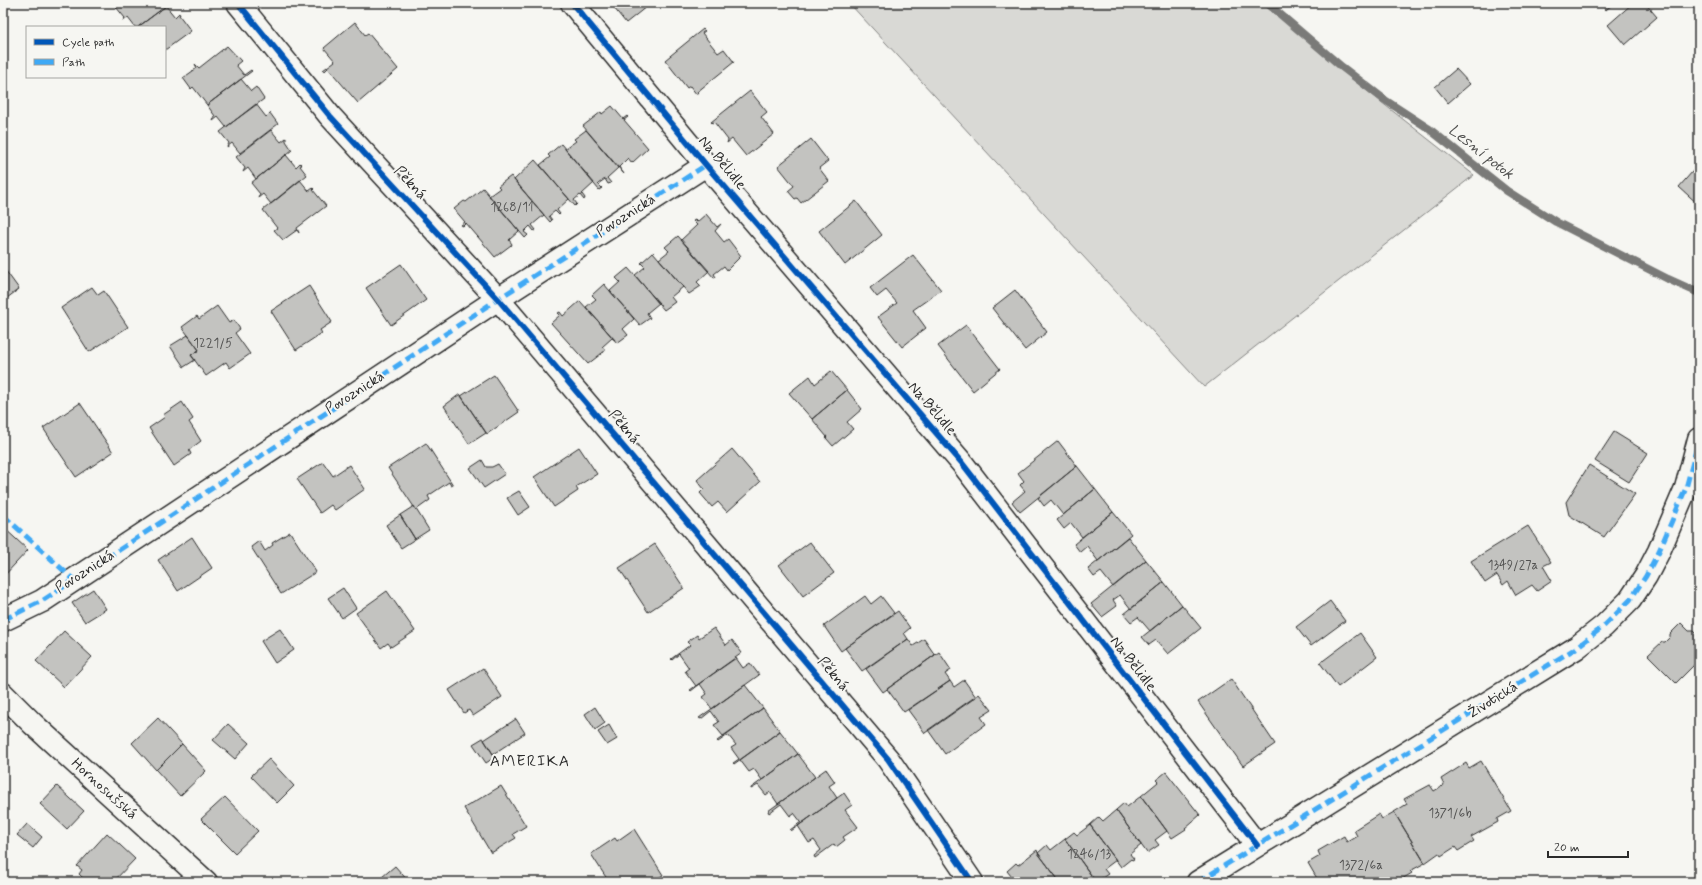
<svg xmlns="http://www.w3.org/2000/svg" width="1702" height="885" font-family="Mynerve,sans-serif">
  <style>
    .green { fill: #d9d9d5; stroke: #828280 }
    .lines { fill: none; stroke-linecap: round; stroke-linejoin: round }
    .stream { stroke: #7a7a78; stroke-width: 8 }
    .building { fill: #c3c3c0; stroke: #2b2b2b }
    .minor-casing { stroke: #2b2b2b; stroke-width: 25 }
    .tertiary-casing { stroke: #2b2b2b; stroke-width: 25 }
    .minor { stroke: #f6f6f2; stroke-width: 22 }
    .tertiary { stroke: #f6f6f2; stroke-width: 22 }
    .quiet { stroke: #3fa9f5; stroke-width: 5; stroke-dasharray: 10 5; stroke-linecap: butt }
    .cycleway-casing { stroke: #f6f6f2; stroke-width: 8 }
    .cycleway { stroke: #0057b8; stroke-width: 6 }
    .labels { text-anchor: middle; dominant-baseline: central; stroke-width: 4; stroke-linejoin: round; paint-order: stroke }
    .number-label { font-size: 13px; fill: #515150 }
    .street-label { font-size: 15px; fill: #2b2b2b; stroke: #f6f6f2 }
    .water-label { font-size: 16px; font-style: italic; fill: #525251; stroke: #f6f6f2 }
    .neighbourhood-label { font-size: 16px; letter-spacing: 1px; fill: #2b2b2b; stroke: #f6f6f2 }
  </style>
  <rect width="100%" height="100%" fill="#f6f6f2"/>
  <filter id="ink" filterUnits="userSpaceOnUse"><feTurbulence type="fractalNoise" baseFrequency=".025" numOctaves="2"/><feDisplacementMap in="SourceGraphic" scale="8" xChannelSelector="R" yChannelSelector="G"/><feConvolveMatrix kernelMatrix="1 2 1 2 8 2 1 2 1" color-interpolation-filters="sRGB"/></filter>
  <g filter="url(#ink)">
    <!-- green -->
    <path class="green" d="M849 3H1273L1348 76 1474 175 1204 387Z"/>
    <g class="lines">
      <!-- stream -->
      <path class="stream" d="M1267 3 1342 67 1385 100 1428 128 1507 191 1556 222 1668 279 1699 293"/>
    </g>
    <!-- building -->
    <path class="building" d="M121 3H170L138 27H135L128 18 122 21 125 18 116 7Z
      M610 3H651L626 23Z
      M1600 3H1614L1606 10Z
      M1633 3H1645L1657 17 1625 45 1608 25Z
      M166 6 175 17 179 13 180 15H179L191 31 165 50V27H138Z
      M355 22 365 35 368 33 398 69 358 103 328 68 325 71 323 70 335 61 324 48Z
      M703 29 705 31 702 33 718 53 724 49 734 62 697 92 699 94 697 95 690 86 687 88 665 60Z
      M227 46 241 61 236 65 244 75 251 70 252 71 207 105 193 87 191 89 183 78 197 68 195 64 199 68Z
      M1456 69 1470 84 1448 103 1435 87Z
      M241 79 251 91 256 87 264 99 226 127 218 117 213 121 215 116 207 105Z
      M750 91 767 112 761 117 774 134 746 156 732 139 727 143 728 140 714 122 712 123 711 122Z
      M256 104 266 117 270 113 278 124 240 153 232 143 227 147 229 143 220 132Z
      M612 106 623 119 627 116 628 117 624 120 648 148 632 163 628 158 619 167 624 174 583 126 601 112 602 114Z
      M271 130 281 142 286 138V141L292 150 256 179 248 168 243 172 245 168 236 157Z
      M586 130 618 168 607 178 611 183 608 184 605 179 598 184 602 188 599 190 565 149 576 141 574 139Z
      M811 139 828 161 819 168 829 181 801 203 797 198 795 199 788 191 794 186 778 166Z
      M561 144 594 183 582 194 585 198 584 200 580 195 574 200 577 204 575 206 540 165 550 157 548 155Z
      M286 155 296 167 300 163 302 165 300 166 307 175 271 204 263 194 258 198 260 194 251 183Z
      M535 160 569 199 557 210 560 214 559 215 555 211 549 216 552 220 550 222 514 180Z
      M1699 164V205L1679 187Z
      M511 176 544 215 532 225 536 230 534 231 530 226 524 232 528 235 525 238 489 196 500 188 498 186Z
      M300 180 309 191 313 188 314 189 313 190 326 206 297 228 299 233 297 230 283 240 274 230 277 228 263 210Z
      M483 188 519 231 509 240 512 244 511 246V245L495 257 466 223 463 226 461 225 465 222 454 209 464 201 466 202Z
      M856 201 882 235 845 265 819 231Z
      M706 214 717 227 721 224 715 231 724 242 728 239 741 256 727 270 724 266 714 274 716 277 714 278 681 240 697 225 693 221 695 220 697 222Z
      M678 236 709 271 697 282 701 286 689 294 659 259 669 251 665 247Z
      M653 252 683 287 671 297 675 302 664 310 635 275 645 267 641 263Z
      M913 255 941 290 913 310 926 328 902 347 878 317 897 303 886 290 877 297 870 288Z
      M401 264 426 300 391 325 366 288Z
      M3 267 19 289 3 301Z
      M628 268 659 303 647 313 650 318 640 325 610 291 620 282 616 278Z
      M604 284 634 319 623 329 628 335 617 343 586 307 596 299 592 295Z
      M309 286 332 322 320 330 322 333 296 350 271 311Z
      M92 287 98 295 104 291 128 327 89 352 61 308Z
      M1015 290 1047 332 1025 350 992 308Z
      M580 301 615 340 612 338 602 347 606 350 588 364 551 323 560 315 558 313 560 312 563 316Z
      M217 306 229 323 234 320 240 329 235 333 250 354 230 368 226 362 206 376 191 355 199 350 182 327 197 316 199 319Z
      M966 325 1000 369 973 391 938 346Z
      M188 335 199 350 191 355 195 360 184 367 170 346Z
      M831 371 847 390 812 419 789 393 810 376 815 384Z
      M494 375 519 412 487 434 461 396Z
      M847 390 862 409 847 422 853 429 833 446 826 438 827 437 812 419Z
      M460 394 486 433 469 444 444 406Z
      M182 402 193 419 189 422 201 441 189 450 191 454 174 466 149 428 165 417 163 415Z
      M80 403 113 452 76 477 43 428Z
      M1614 432 1648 453 1629 482 1595 461Z
      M1058 441 1077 466 1020 512 1012 502 1025 491 1020 485 1024 481 1018 473Z
      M426 443 453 485 451 486 449 482 428 496 430 500 416 510 388 468Z
      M579 447 597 474 576 487 578 491 554 507 534 477Z
      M732 449 760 482 727 512 718 502 712 507 700 493 704 489 697 480Z
      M482 460 486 467H492L498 464 505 474 484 488 470 468Z
      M323 462 333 476 349 465 365 489 335 510 331 505 320 513 297 479Z
      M1589 465 1635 494 1604 537 1569 515 1566 502Z
      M1077 466 1095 489 1063 515 1051 500 1044 506 1038 498Z
      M1095 489 1113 512 1082 537 1071 523 1064 529 1057 520Z
      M519 491 530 507 518 515 507 498Z
      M414 506 429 530 415 539 400 515Z
      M1113 512 1131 534 1098 561 1087 546 1080 552 1074 544Z
      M400 515 415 539 401 548 386 525Z
      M1528 526 1551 562 1543 566 1552 581 1537 591 1532 585 1516 595 1508 581 1503 585 1497 575 1485 583 1471 561Z
      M3 527 28 550 3 577Z
      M290 532 316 572 281 594 251 547 259 541 265 551 273 545 272 543Z
      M192 537 212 568 178 591 158 560Z
      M1128 537 1146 560 1113 587 1101 572 1094 577 1088 569Z
      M810 542 834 573 803 596 779 565Z
      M655 544 684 588 648 612 619 568Z
      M1146 560 1164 582 1131 609 1120 595 1113 600 1117 606 1102 617 1091 604Z
      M1164 582 1182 605 1150 631 1138 617 1131 622 1124 614Z
      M343 588 356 608 342 618 328 598Z
      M93 589 106 609 85 622 72 603Z
      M387 591 415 631 391 647 388 643 381 648 356 613Z
      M865 596 871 604 881 596 894 613 841 651 824 626Z
      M1330 601 1345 621 1311 646 1296 627Z
      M1182 605 1201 628 1168 654 1156 640 1149 645 1142 637Z
      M898 611 910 628 904 633 908 639 862 671 845 648Z
      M1681 623 1689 631H1694L1699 636V660L1676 683 1648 655 1662 642H1665L1670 637V634Z
      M714 628 726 645 732 640 742 653 696 686 685 671 689 668 679 654 672 660 671 659 690 645 687 642 697 635 699 638Z
      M280 629 294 650 275 663 261 641Z
      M64 631 92 657 64 687 36 661Z
      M1360 633 1377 657 1338 687 1320 663Z
      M908 639 913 646 924 639 935 655 883 692 866 669Z
      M939 652 951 670 945 674 950 681 904 712 887 689Z
      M736 658 743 668 750 663 759 675 712 709 703 697 707 694 700 684 691 691 690 690Z
      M483 668 502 697 473 716 469 710 464 713 449 690Z
      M1231 679 1275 744 1243 766 1198 702Z
      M964 680 976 697 925 733 908 710 950 681 954 687Z
      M745 685 763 708 723 736 714 725 719 722 711 711 701 719 699 718Z
      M979 694 992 710 981 717 986 724 945 754 928 730Z
      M595 707 605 723 595 730 585 714Z
      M763 708 780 731 734 764 733 763 739 759 731 748 736 745 728 735 718 742 717 741Z
      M158 718 182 744 156 770 132 743Z
      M516 719 525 733 493 754 484 740Z
      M228 724 249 743 235 759 213 740Z
      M609 725 617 739 607 745 598 732Z
      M780 731 798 754 762 780 754 769 749 772 740 760Z
      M483 738 495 757 486 763 473 744Z
      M182 744 206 771 180 796 156 770Z
      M798 754 815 777 778 804 770 792 766 795 758 785 751 789V788Z
      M269 759 294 786 277 803 251 776Z
      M1481 761 1511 811 1497 819 1498 822 1471 837 1474 841 1458 851 1455 847 1441 856 1439 853 1425 863 1394 812 1407 804 1404 799 1430 785 1434 791 1444 785 1441 779 1466 763 1469 768Z
      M826 769 835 782 829 786 837 798 791 831 790 830 801 822 794 813 790 816 781 804 769 813 768 811Z
      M1166 772 1200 815 1185 828 1186 829 1172 838 1141 796 1158 782 1156 780Z
      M57 786 84 811 67 829 40 804Z
      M501 786 526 826 513 834 516 838 491 853 464 808Z
      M844 793 852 805 845 810 858 827 843 837 845 840 836 847 834 844 815 858 814 856 821 850 814 840 809 843 798 826Z
      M1141 796 1167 831 1155 840 1159 845 1147 853 1116 810 1124 803 1127 807Z
      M225 797 258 831 235 853 201 819Z
      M1116 810 1141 845 1130 854 1134 859 1132 860 1131 859 1121 867 1090 825 1099 817 1103 821Z
      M1394 812 1425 863 1410 871 1412 873 1397 882H1319L1308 863 1320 856 1318 851 1344 836 1347 842 1357 836 1354 830 1379 814 1382 819Z
      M27 824 42 837 33 848 17 835Z
      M1090 825 1116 860 1104 869 1108 874 1096 882 1065 839 1074 832 1077 835Z
      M634 829 663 875 652 882H609L591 854 615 838 617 841Z
      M107 833 135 859 113 882H87L79 874 82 870 77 866Z
      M1065 839 1091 875 1082 882H1060L1038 853 1047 845 1051 850Z
      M1037 850 1038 853 1060 882H1016L1007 871 1016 863 1018 865Z
      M395 866 409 882H386L382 877Z"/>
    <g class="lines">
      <!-- minor casing -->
      <g class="minor-casing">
        <path id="minor" d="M238 3 330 116 498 299 888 759 972 882
          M572 3 706 165 962 463 1257 845
          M3 620 42 601 498 299 706 165
          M1198 882 1576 648 1604 626 1630 600 1646 576 1659 551 1686 488 1699 439"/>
      </g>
      <!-- tertiary casing -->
      <g class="tertiary-casing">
        <path id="tertiary" d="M3 694 33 724 206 882"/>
      </g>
      <!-- minor -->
      <use href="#minor" class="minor"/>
      <!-- tertiary -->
      <use href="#tertiary" class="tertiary"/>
      <!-- quiet -->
      <path class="quiet" d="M3 515 74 580
        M3 620 42 601 498 299 706 165
        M1198 882 1576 648 1604 626 1630 600 1646 576 1659 551 1686 488 1699 439"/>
      <!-- cycleway casing -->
      <g class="cycleway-casing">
        <path id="cycleway" d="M238 3 330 116 498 299 888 759 972 882
          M572 3 706 165 962 463 1257 845"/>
      </g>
      <!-- cycleway -->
      <use href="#cycleway" class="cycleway"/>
    </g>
  </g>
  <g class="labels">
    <!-- number labels -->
    <g class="number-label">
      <text x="512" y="207">1268/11</text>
      <text x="213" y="343">1221/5</text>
      <text x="1513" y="565">1349/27a</text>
      <text x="1450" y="813">1371/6b</text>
      <text x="1089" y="854">1246/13</text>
      <text x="1361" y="865">1372/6a</text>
    </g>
    <!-- street labels -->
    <g class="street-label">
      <text transform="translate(722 163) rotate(50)">Na Bělidle</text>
      <text transform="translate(410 183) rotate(47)">Pěkná</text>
      <text transform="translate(626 216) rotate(-33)">Povoznická</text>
      <text transform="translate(355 393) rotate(-33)">Povoznická</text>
      <text transform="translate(932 409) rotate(49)">Na Bělidle</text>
      <text transform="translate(624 427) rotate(50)">Pěkná</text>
      <text transform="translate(85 572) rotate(-33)">Povoznická</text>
      <text transform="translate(1133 664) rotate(52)">Na Bělidle</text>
      <text transform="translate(833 674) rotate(50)">Pěkná</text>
      <text transform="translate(1493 700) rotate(-32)">Životická</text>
      <text transform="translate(104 789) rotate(42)">Hornosušská</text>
    </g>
    <!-- water labels -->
    <g class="water-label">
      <text transform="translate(1481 152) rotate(38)">Lesní potok</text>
    </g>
    <!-- neighbourhood labels -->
    <g class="neighbourhood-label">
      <text x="530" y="761">AMERIKA</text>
    </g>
  </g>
  <!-- margin -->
  <rect width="1702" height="885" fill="none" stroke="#f6f6f2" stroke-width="16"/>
  <rect x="8" y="8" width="1686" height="869" fill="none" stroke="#2b2b2b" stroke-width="1.5" filter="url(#ink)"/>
  <!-- legend -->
  <rect x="26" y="26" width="140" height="52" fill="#f6f6f2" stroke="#a5a5a2"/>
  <rect x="34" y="39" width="20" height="6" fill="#0057b8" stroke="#a5a5a2"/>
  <text x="62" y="46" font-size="12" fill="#2b2b2b">Cycle path</text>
  <rect x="34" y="59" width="20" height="6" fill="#3fa9f5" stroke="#a5a5a2"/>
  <text x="62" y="66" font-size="12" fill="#2b2b2b">Path</text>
  <!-- scale -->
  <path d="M1548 851v6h80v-6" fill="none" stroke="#2b2b2b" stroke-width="2"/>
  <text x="1554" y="851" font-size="12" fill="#2b2b2b" stroke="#f6f6f2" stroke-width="3" paint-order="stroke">20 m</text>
</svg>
